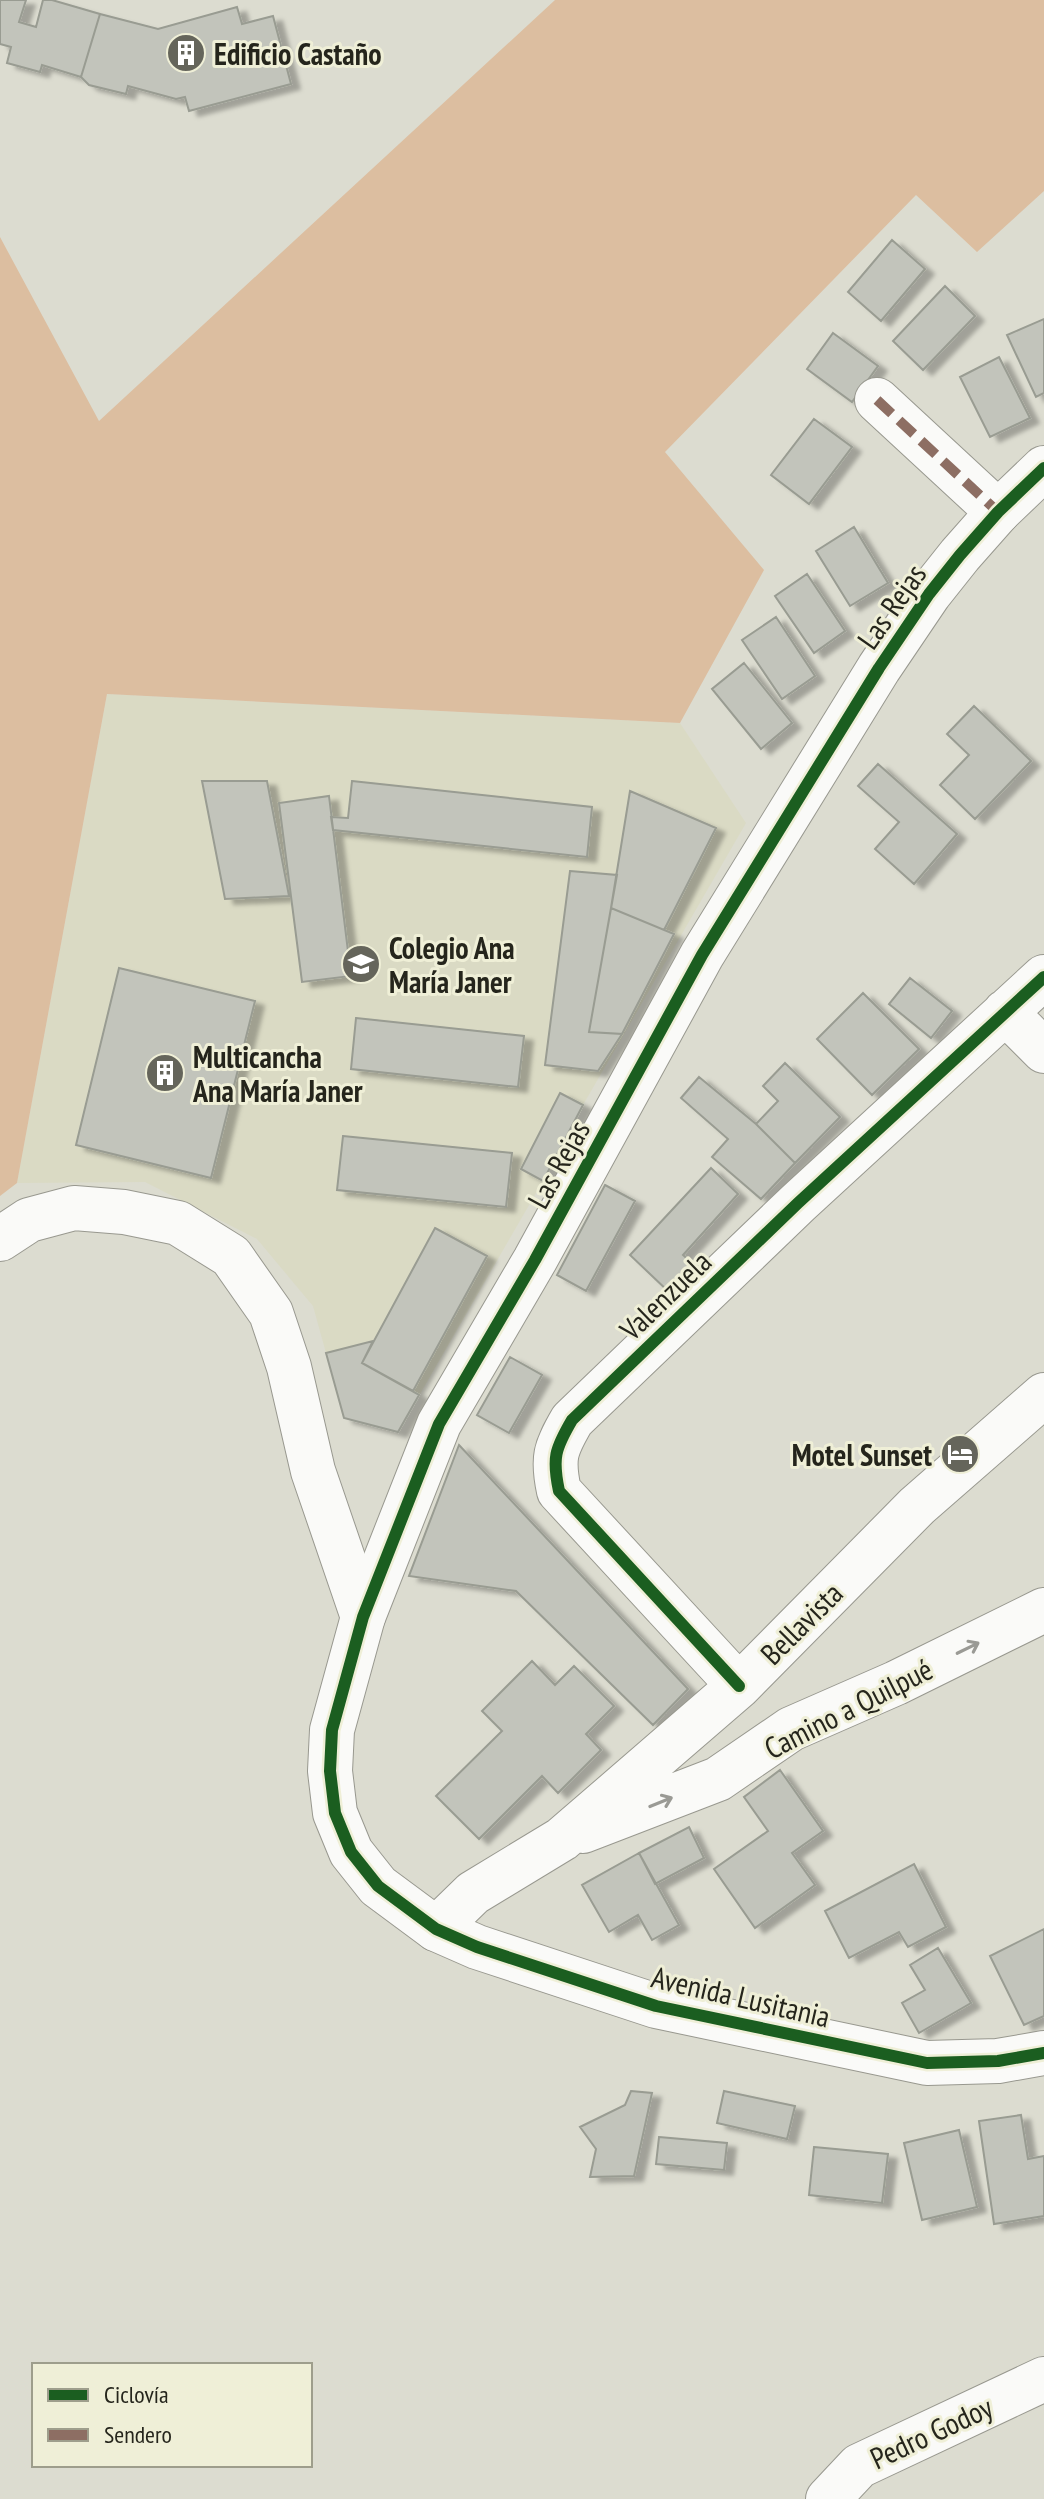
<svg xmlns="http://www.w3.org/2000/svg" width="1044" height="2499" font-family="'PT Sans Narrow',sans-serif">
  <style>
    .built { fill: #dadac4 }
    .green { fill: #dcbea0 }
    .building { fill: #c2c4bb; stroke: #999c92; stroke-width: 2; filter: url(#shadow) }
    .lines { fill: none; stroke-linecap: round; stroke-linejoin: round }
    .street-casing { stroke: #98988f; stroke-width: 46 }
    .secondary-casing { stroke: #98988f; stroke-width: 46 }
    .street { stroke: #fafaf8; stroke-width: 44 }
    .secondary { stroke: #fafaf8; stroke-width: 44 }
    .quiet { stroke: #8d6e63; stroke-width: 10; stroke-dasharray: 20 10; stroke-linecap: butt }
    .cycleway-casing { stroke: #efefd7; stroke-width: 17 }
    .cycleway { stroke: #1b5e20; stroke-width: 12 }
    .oneway { stroke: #9a9a95 }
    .labels { text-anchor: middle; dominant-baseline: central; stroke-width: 6; stroke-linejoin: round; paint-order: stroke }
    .poi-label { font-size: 30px; font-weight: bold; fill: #25251c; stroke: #efefd7; text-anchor: start }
    .street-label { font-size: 30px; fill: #25251c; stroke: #efefd7 }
  </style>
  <defs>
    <filter id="shadow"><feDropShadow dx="9" dy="5" stdDeviation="2" flood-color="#0004"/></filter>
  </defs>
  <rect width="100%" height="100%" fill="#dcdcd0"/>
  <!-- built -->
  <path class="built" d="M107 694 680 723 746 823 583 1105 543 1181 398 1432 344 1418 313 1306 257 1239 145 1182 17 1183Z"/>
  <!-- green -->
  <path class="green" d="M555 0H1044V191L977 252 916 195 665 452 764 570 680 723 107 694 17 1183 0 1196V237L99 421Z"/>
  <!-- building -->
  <path class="building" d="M0 0H26L19 22 36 27 43 0H52L100 14 81 77 42 65 40 72 7 63 11 47 0 44Z
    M237 7 242 24 273 16 291 84 189 111 185 97 176 99 128 86 126 94 89 85 81 77 100 14 158 29Z
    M892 240 925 269 881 321 848 292Z
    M945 286 975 316 923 370 893 341Z
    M1044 319V393L1036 397 1007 335Z
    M833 333 878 366 852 402 807 369Z
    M999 357 1030 418 990 437 960 377Z
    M814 419 852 447 809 504 771 475Z
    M854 527 888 583 850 606 816 551Z
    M807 574 845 631 814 653 775 596Z
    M776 617 815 676 782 699 742 640Z
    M744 663 792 723 761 749 712 689Z
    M974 706 1031 761 975 819 940 785 969 755 947 734Z
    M878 764 957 834 914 884 875 849 899 822 858 786Z
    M202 781H267L289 896 225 899Z
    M352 781 592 807 587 857 333 830 331 817 348 818Z
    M630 791 716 828 664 930 611 908Z
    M329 796 351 976 302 982 279 803Z
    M570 871 617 875 589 1032 622 1034 598 1071 545 1065Z
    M611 908 674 934 622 1034 589 1032Z
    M119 968 255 1001 211 1178 76 1145Z
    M910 978 952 1011 931 1038 889 1004Z
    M863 993 919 1049 872 1095 817 1039Z
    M356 1018 524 1036 518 1087 351 1069Z
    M785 1063 840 1117 795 1163 756 1124 778 1101 763 1086Z
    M699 1077 756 1124 795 1163 761 1199 712 1157 728 1139 681 1098Z
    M560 1093 583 1105 543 1181 521 1169Z
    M343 1136 512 1153 506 1207 337 1190Z
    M711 1168 738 1194 683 1255 694 1265 669 1292 630 1255Z
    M605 1185 635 1201 586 1291 557 1275Z
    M435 1228 487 1256 413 1391 362 1363Z
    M373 1341 362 1363 419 1395 398 1432 344 1418 326 1353Z
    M510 1357 542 1375 509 1433 477 1415Z
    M459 1445 688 1689 653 1725 516 1591 409 1576Z
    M532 1661 555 1685 574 1666 614 1706 586 1734 601 1750 558 1793 542 1776 479 1839 436 1796 502 1731 482 1711Z
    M780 1770 823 1831 792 1853 815 1885 755 1928 714 1869 768 1831 744 1797Z
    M689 1827 704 1858 655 1884 639 1853Z
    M639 1853 679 1925 652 1940 638 1915 609 1932 582 1885Z
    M914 1864 946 1927 908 1947 899 1932 849 1958 825 1911Z
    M1044 1929V2016L1024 2025 990 1956Z
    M938 1948 971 2003 919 2033 902 2003 925 1990 910 1965Z
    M631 2091 652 2093 634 2176 590 2177 596 2149 580 2127 625 2105Z
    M724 2091 795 2106 787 2139 717 2123Z
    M1021 2115 1028 2159 1044 2156V2216L994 2224 979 2121Z
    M959 2130 977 2207 922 2220 904 2143Z
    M659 2137 727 2143 724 2170 656 2164Z
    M814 2147 888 2154 882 2203 809 2195Z"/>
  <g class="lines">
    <!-- street casing -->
    <g class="street-casing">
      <path id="street" d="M877 400 998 512
        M1005 1012 1044 1051
        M0 1239 29 1220 74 1208 124 1212 178 1223 231 1256 271 1313 289 1367 313 1471 363 1617
        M739 1686 559 1491C552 1458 555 1449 572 1420L798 1203 1044 977
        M583 1831 718 1779 791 1729 896 1683 1044 1610
        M436 1929 473 1893 562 1839 739 1686 917 1506 1044 1395
        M828 2499 859 2466 1044 2379"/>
    </g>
    <!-- secondary casing -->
    <g class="secondary-casing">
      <path id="secondary" d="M1044 468 998 512 960 555 929 594 879 668 702 955 535 1260 439 1424 363 1617 332 1730 330 1771 335 1813 351 1852 378 1886 436 1929 477 1947 656 2006 927 2063 998 2061 1044 2053"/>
    </g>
    <!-- street -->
    <use href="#street" class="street"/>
    <!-- secondary -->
    <use href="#secondary" class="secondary"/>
    <!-- quiet -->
    <path class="quiet" d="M877 400 998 512"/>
    <!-- cycleway casing -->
    <g class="cycleway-casing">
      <path id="cycleway" d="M1044 468 998 512 960 555 929 594 879 668 702 955 535 1260 439 1424 363 1617 332 1730 330 1771 335 1813 351 1852 378 1886 436 1929 477 1947 656 2006 927 2063 998 2061 1044 2053
        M739 1686 559 1491C552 1458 555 1449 572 1420L798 1203 1044 977"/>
    </g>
    <!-- cycleway -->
    <use href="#cycleway" class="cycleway"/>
  </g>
  <!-- one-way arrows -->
  <defs><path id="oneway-shaft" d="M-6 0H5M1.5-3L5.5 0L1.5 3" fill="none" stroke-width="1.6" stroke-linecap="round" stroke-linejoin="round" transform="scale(2)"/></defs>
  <g class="oneway">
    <use href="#oneway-shaft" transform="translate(968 1648) rotate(-26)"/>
    <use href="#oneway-shaft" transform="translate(661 1802) rotate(-22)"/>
  </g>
  <!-- icons -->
  <defs>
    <g id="building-disc" transform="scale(2)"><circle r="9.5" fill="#65655b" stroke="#efefd7"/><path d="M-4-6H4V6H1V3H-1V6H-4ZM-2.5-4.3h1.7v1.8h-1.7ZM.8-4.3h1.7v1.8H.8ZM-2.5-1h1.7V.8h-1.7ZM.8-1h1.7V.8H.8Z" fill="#fff"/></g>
    <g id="school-disc" transform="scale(2)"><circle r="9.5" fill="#65655b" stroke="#efefd7"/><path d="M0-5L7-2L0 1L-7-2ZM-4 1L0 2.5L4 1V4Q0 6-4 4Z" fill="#fff"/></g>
    <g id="hotel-disc" transform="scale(2)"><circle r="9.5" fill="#65655b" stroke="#efefd7"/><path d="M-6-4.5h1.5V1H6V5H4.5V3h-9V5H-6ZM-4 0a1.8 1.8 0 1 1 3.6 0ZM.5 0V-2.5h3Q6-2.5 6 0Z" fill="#fff"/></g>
  </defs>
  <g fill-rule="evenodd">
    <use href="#building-disc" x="186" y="53"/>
    <use href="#school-disc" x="361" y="964"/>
    <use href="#building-disc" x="165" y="1073"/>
    <use href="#hotel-disc" x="960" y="1454"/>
  </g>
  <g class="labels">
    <!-- poi labels -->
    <g class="poi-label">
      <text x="214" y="53">Edificio Castaño</text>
      <text x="389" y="947">Colegio Ana<tspan x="389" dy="34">María Janer</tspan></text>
      <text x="193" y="1056">Multicancha<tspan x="193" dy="34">Ana María Janer</tspan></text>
      <text x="932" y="1454" text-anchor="end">Motel Sunset</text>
    </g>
    <!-- street labels -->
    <g class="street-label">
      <text transform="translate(891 606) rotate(-55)">Las Rejas</text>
      <text transform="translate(558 1164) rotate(-61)">Las Rejas</text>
      <text transform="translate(665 1295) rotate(-44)">Valenzuela</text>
      <text transform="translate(801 1623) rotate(-45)">Bellavista</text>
      <text transform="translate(848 1708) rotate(-27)">Camino a Quilpué</text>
      <text transform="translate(741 1996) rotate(13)">Avenida Lusitania</text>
      <text transform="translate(931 2432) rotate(-25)">Pedro Godoy</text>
    </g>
  </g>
  <!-- legend -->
  <rect x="32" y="2363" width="280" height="104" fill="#efefd7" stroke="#9e9e8c" stroke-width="2"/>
  <rect x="48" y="2389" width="40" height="12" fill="#1b5e20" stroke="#9e9e8c" stroke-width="2"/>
  <text x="104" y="2403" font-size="24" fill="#25251c">Ciclovía</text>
  <rect x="48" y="2429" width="40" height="12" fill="#8d6e63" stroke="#9e9e8c" stroke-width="2"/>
  <text x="104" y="2443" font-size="24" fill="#25251c">Sendero</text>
</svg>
